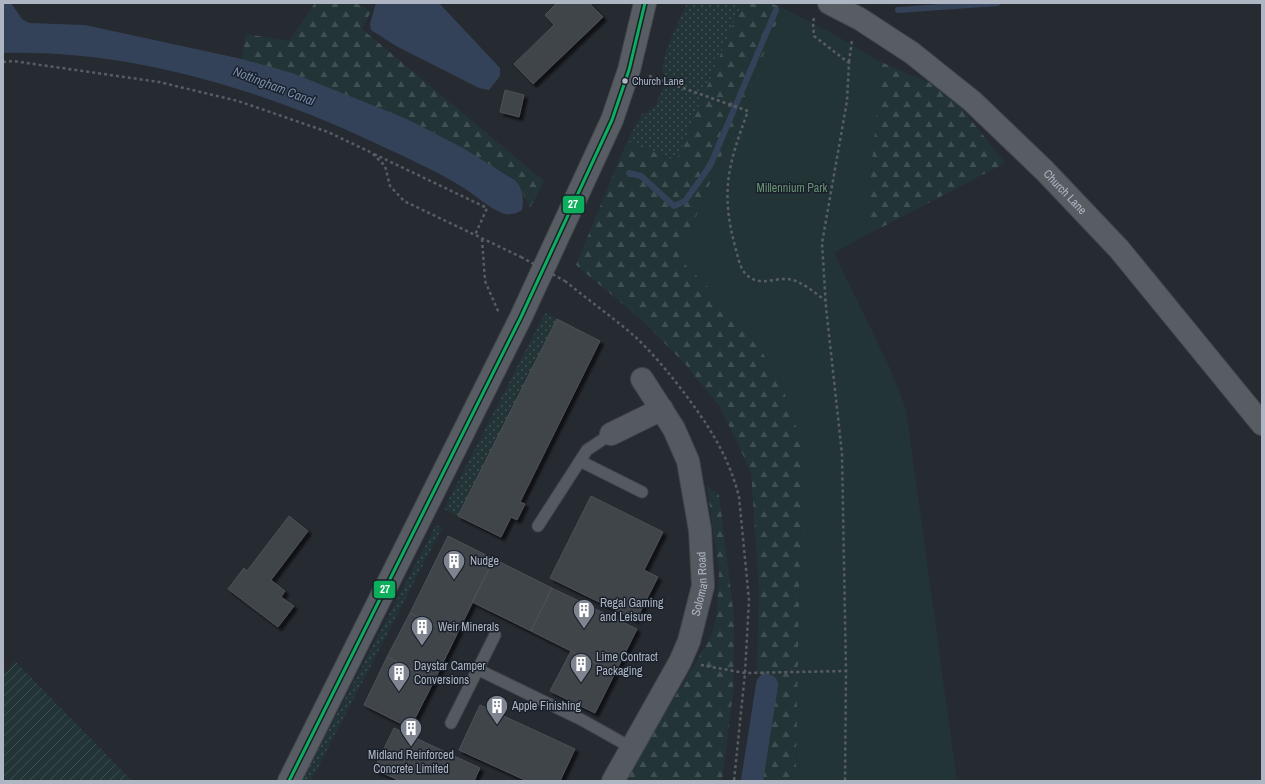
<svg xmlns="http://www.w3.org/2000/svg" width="1265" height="784" font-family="'Archivo Narrow',sans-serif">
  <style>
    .grass { fill: url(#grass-dots) }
    .forest { fill: url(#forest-firs) }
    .park { fill: #233437 }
    .garden { fill: url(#garden-furrows) }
    .water { fill: #344259 }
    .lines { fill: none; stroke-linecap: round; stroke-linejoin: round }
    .stream { stroke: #344259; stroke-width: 6 }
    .canal { stroke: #344259; stroke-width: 22 }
    .building { fill: #40444a; stroke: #4d5159; filter: url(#shadow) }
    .lane-casing { stroke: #43464c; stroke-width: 13 }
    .street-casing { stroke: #43464c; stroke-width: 24 }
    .secondary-casing { stroke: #43464c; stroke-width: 24 }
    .path { stroke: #585d63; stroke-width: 2.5; stroke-dasharray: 3 3; stroke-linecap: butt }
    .lane { stroke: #555960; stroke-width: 11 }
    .street { stroke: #555960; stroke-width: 22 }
    .secondary { stroke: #585d64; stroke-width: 22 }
    .path-bridge { stroke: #585d63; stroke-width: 2.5; stroke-dasharray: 3 3; stroke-linecap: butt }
    .bus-1-casing { stroke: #19202b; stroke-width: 6 }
    .bus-1 { stroke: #0daf5c; stroke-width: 3 }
    .bus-dot { fill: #aeb6c3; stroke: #19202b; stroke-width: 1.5 }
    .labels { text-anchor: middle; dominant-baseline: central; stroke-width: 3; stroke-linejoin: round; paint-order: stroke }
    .bus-label { font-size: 11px; fill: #aeb6c3; stroke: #19202b; text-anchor: start }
    .park-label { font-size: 12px; fill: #679372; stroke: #19202b }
    .street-label { font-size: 12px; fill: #aeb6c3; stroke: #19202b }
    .poi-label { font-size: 12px; fill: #aeb6c3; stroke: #19202b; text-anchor: start }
    .water-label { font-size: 13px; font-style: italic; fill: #778cab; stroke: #19202b }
    .line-badge { stroke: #19202b; stroke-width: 1.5 }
    .badge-label { font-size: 11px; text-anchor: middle; font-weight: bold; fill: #fff }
  </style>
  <defs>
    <pattern id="grass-dots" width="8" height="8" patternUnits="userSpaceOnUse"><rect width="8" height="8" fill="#233437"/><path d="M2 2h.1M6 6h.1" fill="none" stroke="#404f52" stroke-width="1.8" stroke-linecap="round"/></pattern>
    <pattern id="forest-firs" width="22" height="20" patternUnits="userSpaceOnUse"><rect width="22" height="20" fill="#233437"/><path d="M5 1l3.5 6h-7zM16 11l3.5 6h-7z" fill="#404f52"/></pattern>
    <pattern id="garden-furrows" width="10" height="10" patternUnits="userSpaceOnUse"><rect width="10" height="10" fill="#233437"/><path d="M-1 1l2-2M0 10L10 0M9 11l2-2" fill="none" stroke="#404f52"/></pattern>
    <filter id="shadow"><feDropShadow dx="3.5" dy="3.5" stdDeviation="1" flood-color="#0009"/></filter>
  </defs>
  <rect width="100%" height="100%" fill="#262a31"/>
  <!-- grass -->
  <path class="grass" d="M687 3H742L676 161 627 141 642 114 655 107 666 79 662 68 668 45Z
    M545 313 557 319 458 516 444 509Z
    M436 525 442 528 311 781H302Z"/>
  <!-- forest -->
  <path class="forest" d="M315 3H355L371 11 362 29 544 181 530 208C524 199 523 189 516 181L463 148 407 119 242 59 246 34 289 41Z
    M742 3H771L783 8 679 258 733 312 778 374 802 443 796 781H762L773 694 757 671 759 588 751 472 720 407 686 365 643 321 576 265 627 141 676 161Z
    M881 62 930 83 963 110 1005 163 865 236Z
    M707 486 719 495 734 617 733 692 722 781H624L711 637 717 612 719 571Z"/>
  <!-- park -->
  <path class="park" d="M783 8 830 32 881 62 865 236 834 253 889 366 906 409 957 781H796L802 443 778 374 733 312 679 258Z"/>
  <!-- garden -->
  <path class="garden" d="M15 661 132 781H3V676Z"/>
  <!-- water -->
  <path class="water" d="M3 3H11L22 19 29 23 85 25 242 59 292 73 407 119 463 148 516 181C523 189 524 199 522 210 516 214 508 216 502 213 487 207 473 193 459 185 432 169 401 155 373 142 261 89 127 49 3 53Z
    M376 3H439L500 68V76L489 90 479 88 396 46 371 30 370 24Z"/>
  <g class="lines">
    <!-- stream -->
    <path class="stream" d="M898 10 997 3
      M629 173 641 176 674 206 685 201 710 166 776 10"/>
    <!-- canal -->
    <path class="canal" d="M752 781 767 685"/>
  </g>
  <!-- building -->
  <path class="building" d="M557 3H589L603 17 533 84 514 64 554 25 545 15Z
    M505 90 524 95 519 117 500 112Z
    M557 319 600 341 520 502 525 504 517 520 511 517 501 537 458 516Z
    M591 496 663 532 644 570 658 577 636 620 550 578Z
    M289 516 308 531 271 580 285 591 281 597 294 606 278 627 228 589 244 568 247 571Z
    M448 536 494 559 456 636 410 613Z
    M494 559 552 588 531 631 472 602Z
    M552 588 637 629 615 673 531 631Z
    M410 613 456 636 434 681 387 657Z
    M571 651 615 673 595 713 550 691Z
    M387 657 434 681 410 728 364 705Z
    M480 705 575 749 560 781H527L459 750Z
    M394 728 480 768 474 781H400L374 769Z"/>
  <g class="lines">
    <!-- lane casing -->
    <g class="lane-casing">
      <path id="lane" d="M580 461 642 492
        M538 526 587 450 611 434
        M479 670 582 720 632 748
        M451 723 495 635"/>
    </g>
    <!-- street casing -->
    <g class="street-casing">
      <g id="street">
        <path d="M611 434 662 409"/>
        <path id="s1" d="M613 781 680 662 689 641 703 586 700 530 688 461 674 429 642 379"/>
      </g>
    </g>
    <!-- secondary casing -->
    <g class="secondary-casing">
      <g id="secondary">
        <path id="s2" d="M829 3 860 19 912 53 972 101 1045 171 1119 249 1262 424"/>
        <path d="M289 781 521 317 612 120 629 70 645 3"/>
      </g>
    </g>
    <!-- path -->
    <path class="path" d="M814 18 813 23 814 36 849 63 847 101 822 243 826 307 842 454 846 671 845 781
      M3 62 13 61 159 82 238 101 328 132 372 153 385 166 390 186 404 201 521 257
      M849 62 852 40
      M649 76 748 111C728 165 720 192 736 250 739 260 740 272 751 278 762 285 775 278 787 279 801 280 815 293 826 301
      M374 154 487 208 475 235
      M482 239 485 281 499 313
      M565 281C587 299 611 316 632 334 648 348 662 365 675 381 703 417 728 452 739 497L749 600 745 673 734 781
      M701 665 745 673 846 671"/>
    <!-- lane -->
    <use href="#lane" class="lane"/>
    <!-- street -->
    <use href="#street" class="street"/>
    <!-- secondary -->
    <use href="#secondary" class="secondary"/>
    <!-- path-bridge -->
    <path class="path-bridge" d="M521 257 565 281"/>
    <!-- bus-1 casing -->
    <g class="bus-1-casing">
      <path id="bus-1" d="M289 781 521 317 612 120 629 70 645 3"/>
    </g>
    <!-- bus-1 -->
    <use href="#bus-1" class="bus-1"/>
  </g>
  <!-- icons -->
  <defs>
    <g id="building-pin" transform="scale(1.15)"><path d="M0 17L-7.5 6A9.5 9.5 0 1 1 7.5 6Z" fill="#7e8590" stroke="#19202b"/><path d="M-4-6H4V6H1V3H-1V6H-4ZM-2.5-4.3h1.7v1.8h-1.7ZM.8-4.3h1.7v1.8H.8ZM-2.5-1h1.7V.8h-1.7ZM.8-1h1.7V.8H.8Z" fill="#fff"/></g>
  </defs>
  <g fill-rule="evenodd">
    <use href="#building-pin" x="454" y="561"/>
    <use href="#building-pin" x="584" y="610"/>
    <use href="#building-pin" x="422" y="627"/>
    <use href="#building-pin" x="581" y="664"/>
    <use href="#building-pin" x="399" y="673"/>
    <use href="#building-pin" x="497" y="706"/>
    <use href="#building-pin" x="411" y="728"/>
  </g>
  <!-- markers -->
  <circle class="bus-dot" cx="625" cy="81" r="3.5"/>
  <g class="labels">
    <!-- bus labels -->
    <g class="bus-label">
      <text x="632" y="81">Church Lane</text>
    </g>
    <!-- park labels -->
    <g class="park-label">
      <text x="792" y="188">Millennium Park</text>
    </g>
    <!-- street labels -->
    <g class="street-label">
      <text stroke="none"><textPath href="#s2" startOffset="304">Church Lane</textPath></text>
      <text stroke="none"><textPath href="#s1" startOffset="218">Soloman Road</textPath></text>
    </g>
    <!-- poi labels -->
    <g class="poi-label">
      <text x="470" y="561">Nudge</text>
      <text x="600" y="603">Regal Gaming<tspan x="600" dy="14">and Leisure</tspan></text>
      <text x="438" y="627">Weir Minerals</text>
      <text x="596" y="657">Lime Contract<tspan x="596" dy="14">Packaging</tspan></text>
      <text x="414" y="666">Daystar Camper<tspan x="414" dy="14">Conversions</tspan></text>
      <text x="512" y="706">Apple Finishing</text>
      <text x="411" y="755" text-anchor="middle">Midland Reinforced<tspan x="411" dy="14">Concrete Limited</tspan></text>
    </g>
    <!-- water labels -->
    <g class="water-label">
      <text transform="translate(274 86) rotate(21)">Nottingham Canal</text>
    </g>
  </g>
  <g class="line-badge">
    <rect x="562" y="195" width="23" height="19" rx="4" fill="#0daf5c"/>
    <rect x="373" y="580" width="23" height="19" rx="4" fill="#0daf5c"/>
  </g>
  <g class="badge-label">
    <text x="573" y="208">27</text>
    <text x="385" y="593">27</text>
  </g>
  <!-- border -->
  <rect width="1265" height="784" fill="none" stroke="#aeb6c3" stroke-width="8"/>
</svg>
